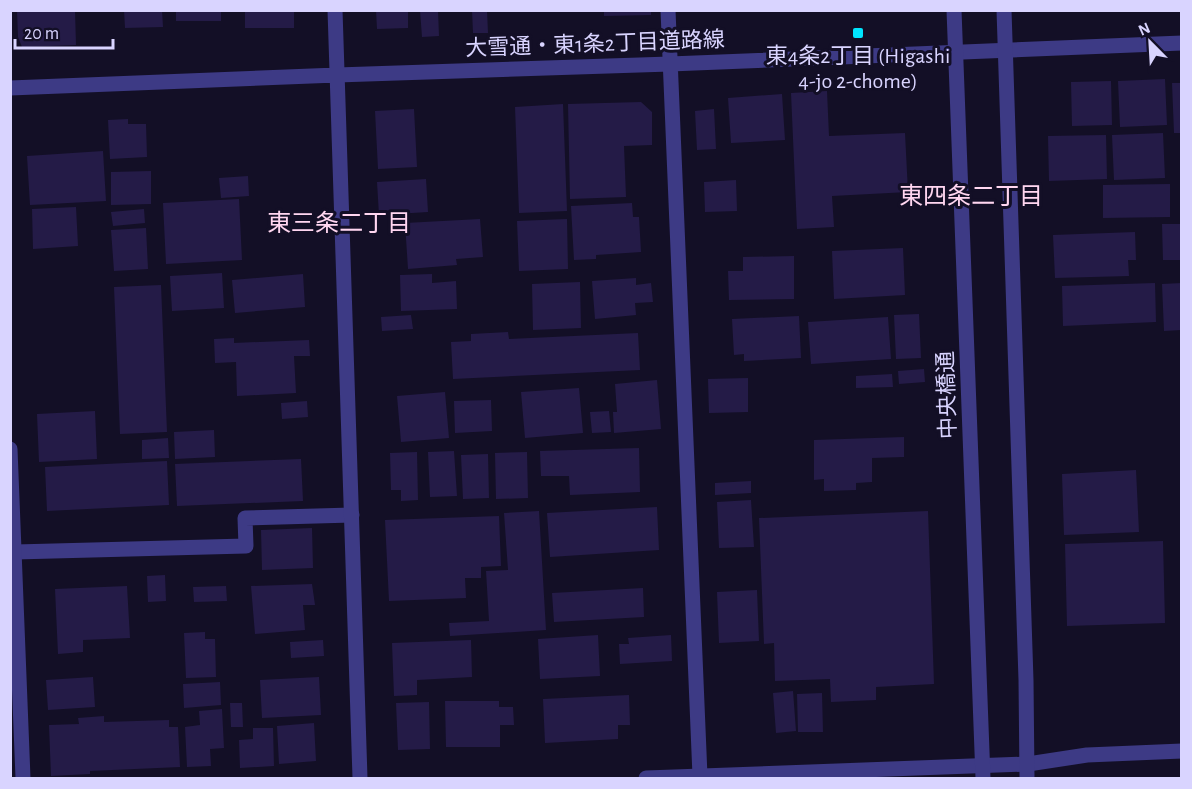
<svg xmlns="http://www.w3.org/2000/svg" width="1192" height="789" font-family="'Alegreya Sans','Noto Sans JP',sans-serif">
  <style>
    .building { fill: #241b47 }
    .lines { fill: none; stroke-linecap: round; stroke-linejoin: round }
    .service { stroke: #3d3a85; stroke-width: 15 }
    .minor { stroke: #3d3a85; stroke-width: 15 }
    .tertiary { stroke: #3d3a85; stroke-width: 15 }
    .poi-dot { fill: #00e5ff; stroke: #130f26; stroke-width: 2 }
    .labels { text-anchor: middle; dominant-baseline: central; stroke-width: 6; stroke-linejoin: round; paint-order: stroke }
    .street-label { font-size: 22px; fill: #d9d4ff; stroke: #130f26 }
    .poi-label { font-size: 22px; fill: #d9d4ff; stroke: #130f26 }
    .neighbourhood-label { font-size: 24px; fill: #ffd6f0; stroke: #130f26 }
  </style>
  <rect width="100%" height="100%" fill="#130f26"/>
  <!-- building -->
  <path class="building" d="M17 10H75L76 45 22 47 18 37Z
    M124 10H162L163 27 125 28Z
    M176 10H221V21H176Z
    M245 10H294V28H245Z
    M376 10H408V28L377 29Z
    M420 10H438L439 36 422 37Z
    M472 10H487L488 33H473Z
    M604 10H651V15L604 16Z
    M1165 79 1167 125 1120 127 1118 81Z
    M1111 81 1112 125 1072 126 1071 82Z
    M1172 83H1182V133H1174Z
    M827 91 829 136 905 133 908 192 832 196 834 227 797 229 791 93Z
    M782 94 785 140 731 143 728 98Z
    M641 102 652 112V145L624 146 626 197 570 199 568 104Z
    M563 104 567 211 519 213 515 107Z
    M414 109 417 167 378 169 375 111Z
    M714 109 716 149 697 150 695 111Z
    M128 119V124H146L147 157 110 159 108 120Z
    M1163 133 1165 178 1114 180 1112 135Z
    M1106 135 1107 179 1049 181 1048 136Z
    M103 151 106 201 30 205 27 156Z
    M151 171V204L111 205V172Z
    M248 176 249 196 221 198 219 178Z
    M426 179 428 212 379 215 377 182Z
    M736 180 737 211 705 212 704 182Z
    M1170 184V217L1103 218V185Z
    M239 199 242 260 166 264 163 203Z
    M632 203 633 217H639L641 252 596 255V259L574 260 571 206Z
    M76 207 78 246 33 249 32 209Z
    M144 209 145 223 113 226 111 212Z
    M480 219 483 257 456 259 457 265 408 269 405 223Z
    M567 219 568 269 519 271 517 221Z
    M1162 224H1182V260H1163Z
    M146 228 148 269 114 271 111 230Z
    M1135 232 1136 260H1128L1129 276 1055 278 1053 235Z
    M903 248 905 295 834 299 832 251Z
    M794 256V299L729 300 728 271H743V257Z
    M222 273 224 308 172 311 170 276Z
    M303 274 305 307 235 313 232 280Z
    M432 274V283L456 281 457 309 401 311 400 275Z
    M636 278V285L651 283 653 302 635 303 636 315 595 319 592 281Z
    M580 282 581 328 533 330 532 284Z
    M1155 283 1156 322 1063 326 1062 286Z
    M1182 283 1181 330 1164 331 1162 284Z
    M161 285 167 432 120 434 114 287Z
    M919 314 921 358 896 359 894 315Z
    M411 315 413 329 382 331 381 317Z
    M799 316 801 358 744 361V354L734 355 732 319Z
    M888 317 891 359 811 364 808 322Z
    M508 332 509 339 638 333 640 370 453 379 451 342 471 341V334Z
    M234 338V343L309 340 310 356H294L296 393 237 396 236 362 215 363 214 339Z
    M924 369 925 382 899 384 898 371Z
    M892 374 893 387 856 388V376Z
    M748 378V412L709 413 708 379Z
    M657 380 661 429 614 433 613 412H617L615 384Z
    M579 388 583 433 525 438 521 392Z
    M445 392 449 438 401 442 397 396Z
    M491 400 492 431 455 433 454 401Z
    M307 401 308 417 282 419 281 403Z
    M95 411 97 459 39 462 37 414Z
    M609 411 611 432 592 433 590 412Z
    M214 430 215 457 175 459 174 432Z
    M904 437V457L872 458V482L856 483V490L824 491V479L814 480V440Z
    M168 438 169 458 142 459V440Z
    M639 448 640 492 570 495 569 476H541L540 451Z
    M454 451 457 496 430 497 428 452Z
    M417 452 418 500 401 501V490H391L390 453Z
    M527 452 528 498 496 499 495 453Z
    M488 454 489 498 463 499 461 455Z
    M301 459 303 501 177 506 175 464Z
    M167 461 169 505 47 511 45 467Z
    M1136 470 1139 532 1064 535 1062 474Z
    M751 481V493L715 495V483Z
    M751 500 754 547 719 548 717 502Z
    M657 507 659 550 550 557 547 513Z
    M539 511 546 630 450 636 449 623 489 621 486 571 508 570 504 513Z
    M928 511 934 684 876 687V700L831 702 830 679 775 681 774 643 764 644 759 518Z
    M499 516 501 566 481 567V578H465L466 598 389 601 385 520Z
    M312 528 313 568 262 570 261 530Z
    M1163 541 1165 623 1067 626 1065 544Z
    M165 575 166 601 148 602 147 576Z
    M312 584 315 605H303L305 630 255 634 251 586Z
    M127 586 130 638 83 640V652L58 654 55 589Z
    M226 586 227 601 194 602 193 587Z
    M643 588 644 617 554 622 552 593Z
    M757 590 759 641 719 643 717 592Z
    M205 632V639H215L216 677 186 678 184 633Z
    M598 635 600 676 540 679 538 639Z
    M671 635 672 661 620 664 619 644H629L628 638Z
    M323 640 324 656 291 658 290 642Z
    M471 640 472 677 417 680V695L394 696 392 643Z
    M93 677 95 707 48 710 46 680Z
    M319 677 321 715 262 718 260 680Z
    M220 682 221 705 184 708 183 684Z
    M793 691 796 731 776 733 773 693Z
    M822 693 823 732H798L797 694Z
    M629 695 630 725H618V739L545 743 543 699Z
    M445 701H499V707H513L514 725H500V747H446Z
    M429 702 430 749 398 750 396 703Z
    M230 703H242L243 727H231Z
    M222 709 224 748 210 749 211 766 187 767 185 727 200 725 199 711Z
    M104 716V722L169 720V727H178L180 767 90 771V774L51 776 49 725 79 724 78 718Z
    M314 723 316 761 279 764 277 726Z
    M253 728H273L274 766 240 768 239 740 253 739Z"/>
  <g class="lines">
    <!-- service -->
    <path class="service" d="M15 552 246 546 245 518 352 515"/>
    <!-- minor -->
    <path class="minor" d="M335 10 360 778
      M668 10 700 776
      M10 88 337 75 670 64 1182 43
      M10 449 23 778
      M646 778 1028 764 1087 755 1182 751"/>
    <!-- tertiary -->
    <path class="tertiary" d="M954 10 983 778
      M1004 10 1026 680 1027 778"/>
  </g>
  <!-- markers -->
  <rect class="poi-dot" x="852" y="27" width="12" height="12" rx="3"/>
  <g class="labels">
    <!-- street labels -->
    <g class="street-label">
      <text transform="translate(595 44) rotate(-2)">大雪通・東1条2丁目道路線</text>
      <text transform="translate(947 395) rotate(-92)">中央橋通</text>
    </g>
    <!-- poi labels -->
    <g class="poi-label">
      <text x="858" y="56">東4条2丁目 (Higashi<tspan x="858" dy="25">4-jo 2-chome)</tspan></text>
    </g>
    <!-- neighbourhood labels -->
    <g class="neighbourhood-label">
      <text x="971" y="197">東四条二丁目</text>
      <text x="339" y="224">東三条二丁目</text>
    </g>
  </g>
  <!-- border -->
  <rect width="1192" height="789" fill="none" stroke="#d9d4ff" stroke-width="24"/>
  <!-- north arrow -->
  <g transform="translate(1150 42) rotate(336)" stroke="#130f26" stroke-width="4.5" paint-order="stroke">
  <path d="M0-4.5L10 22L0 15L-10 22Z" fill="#d9d4ff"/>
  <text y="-9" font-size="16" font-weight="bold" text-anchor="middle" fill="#d9d4ff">N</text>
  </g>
  <!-- scale -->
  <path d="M15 39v9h98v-9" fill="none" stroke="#d9d4ff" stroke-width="3"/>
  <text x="24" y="39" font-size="18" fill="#d9d4ff" stroke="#130f26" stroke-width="4.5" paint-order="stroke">20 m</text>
</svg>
